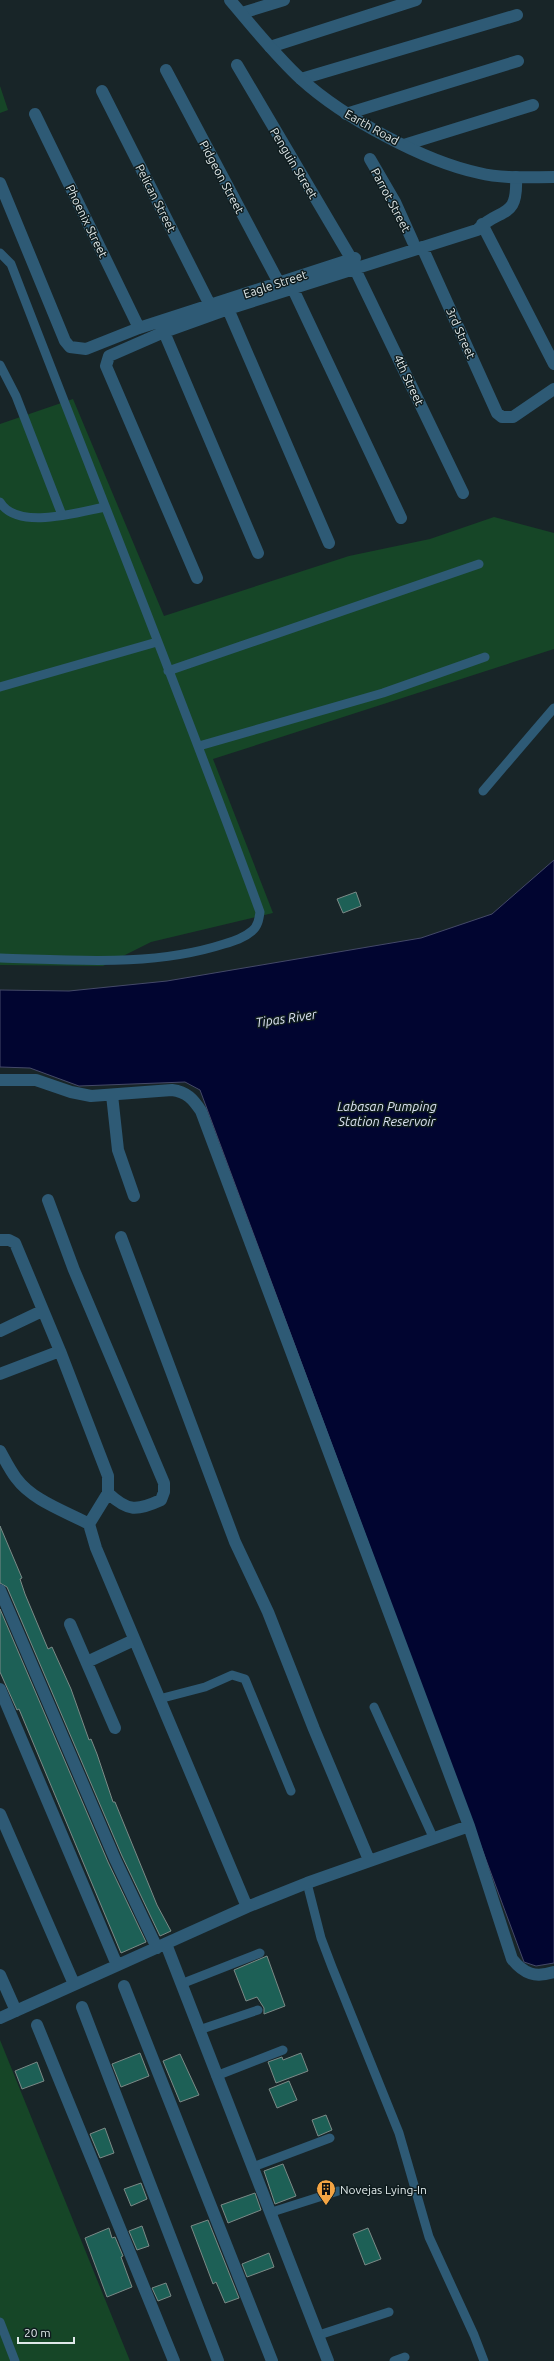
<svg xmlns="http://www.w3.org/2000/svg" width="554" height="2361" font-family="Ubuntu,sans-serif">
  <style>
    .green { fill: #164627 }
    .water { fill: #010530; stroke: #444968 }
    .building { fill: #1d6056; stroke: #7b8a87 }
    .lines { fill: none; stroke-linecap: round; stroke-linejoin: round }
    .service { stroke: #2e5a75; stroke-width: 9 }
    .minor { stroke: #2e5a75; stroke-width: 12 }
    .tertiary { stroke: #2e5a75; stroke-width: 12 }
    .labels { text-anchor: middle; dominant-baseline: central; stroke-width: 3; stroke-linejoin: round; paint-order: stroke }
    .street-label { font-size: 12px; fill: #dfe8e9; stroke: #0f1c1e }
    .poi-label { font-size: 12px; fill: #dfe8e9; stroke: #0f1c1e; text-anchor: start }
    .water-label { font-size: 13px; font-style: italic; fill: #dae1f1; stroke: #0f1c1e }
  </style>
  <rect width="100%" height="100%" fill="#182528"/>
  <!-- green -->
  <path class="green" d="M0 86 8 110 0 113Z
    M73 399 164 616 349 556 430 539 494 517 554 533V649L213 759 273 913 151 942 103 966 0 965V424Z
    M0 2040 130 2361H0Z"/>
  <!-- water -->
  <path class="water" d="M554 860V1963L536 1966 524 1962 200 1090 185 1082 79 1086 30 1068 0 1067V990L69 991 167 981 421 938 492 914Z"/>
  <!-- building -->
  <path class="building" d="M356 892 361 906 343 913 337 899Z
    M0 1526 22 1578 20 1579 25 1594 48 1649 52 1647 71 1689 89 1740 91 1739 97 1754 113 1802H115L157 1905 171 1931 160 1936 122 1856 7 1587 0 1583Z
    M0 1609 108 1862 146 1942 121 1953 19 1709 17 1710 0 1672Z
    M267 1956 285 2006 264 2014V2008L257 1997 246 2001 234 1970Z
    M140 2053 149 2076 121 2087 112 2064Z
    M301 2053 308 2071 276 2083 268 2062 282 2057 283 2060Z
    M180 2054 199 2095 180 2102 163 2061Z
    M37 2062 44 2081 22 2089 15 2071Z
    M289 2081 297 2100 277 2108 269 2089Z
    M326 2115 332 2130 318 2136 312 2120Z
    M105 2128 114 2153 100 2158 90 2134Z
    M283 2164 296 2196 275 2204 264 2171Z
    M141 2183 147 2199 131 2206 124 2189Z
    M255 2193 261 2210 228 2223 221 2205Z
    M208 2220 239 2298 225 2303 216 2282 213 2284 191 2226Z
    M142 2226 149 2246 137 2250 129 2231Z
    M109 2228 112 2238 115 2237 123 2256 121 2257 132 2287 107 2297 85 2238Z
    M368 2228 381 2259 365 2265 353 2234Z
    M269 2253 274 2267 247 2277 242 2264Z
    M166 2283 171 2296 158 2301 152 2288Z"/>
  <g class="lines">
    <!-- service -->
    <path class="service" d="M0 253 11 264C94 480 181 695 260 912 259 919 258 926 252 931 244 938 234 941 224 944 153 967 74 960 0 958
      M0 365 16 396 62 515
      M0 502C17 531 79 512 105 507
      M168 671 479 564
      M0 687 157 642
      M199 746 383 693 485 657
      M483 791 554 708
      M159 1699 205 1687 232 1675 245 1679 291 1791
      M374 1707 433 1837
      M307 1883 321 1938 332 1967 399 2133 429 2237 474 2335 484 2361
      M181 1984 260 1953
      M199 2030 258 2010
      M216 2076 283 2050
      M253 2167 330 2138
      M272 2212 338 2191
      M0 2322 15 2361
      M319 2335 389 2312
      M394 2361 405 2357"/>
    <!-- minor -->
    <path class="minor" d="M242 13 284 0
      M270 47 416 0
      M237 65 352 260
      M166 70 279 283
      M301 79 517 15
      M102 91 210 305
      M35 114 139 328
      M346 114 518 61
      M404 145 533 105
      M370 159 395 202 413 242
      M0 183 65 341 70 347 86 349 139 328 355 258
      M482 224 554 364
      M422 247 497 413 502 417H513L554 389
      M354 267 463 493
      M293 289 401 518
      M228 309 329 543
      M164 332 258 553
      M197 578 106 366 109 356 164 332 228 309 477 230C501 206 518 221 516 177
      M0 1080H36L71 1092 91 1096 172 1090C187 1092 193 1099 201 1111L469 1826 512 1959C524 1974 535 1978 554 1972
      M112 1095 118 1150 134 1196
      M48 1200 74 1270 164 1483V1492L161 1500C137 1511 128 1512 108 1493
      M121 1237 235 1542 268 1612 314 1729 369 1860
      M0 1240H9L15 1243 60 1351 108 1476V1493L89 1524 96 1548 247 1907
      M0 1331 42 1311
      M0 1374 60 1351
      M0 1451C5 1460 10 1470 16 1478 33 1501 65 1511 89 1524
      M0 1590 115 1859 157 1948
      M70 1624 115 1728
      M87 1662 134 1640
      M0 1689 117 1965
      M0 1814 74 1984
      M166 1944 328 2361
      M0 1975 16 2011
      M124 1986 272 2361
      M82 2007 218 2361
      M0 2018 247 1907 307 1883 469 1826
      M37 2025 174 2361"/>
    <!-- tertiary -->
    <path class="tertiary" d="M230 0C253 27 275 55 301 79 343 117 423 161 479 173 503 179 529 177 554 177"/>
  </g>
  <!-- icons -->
  <defs>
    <g id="building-pin" transform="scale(1)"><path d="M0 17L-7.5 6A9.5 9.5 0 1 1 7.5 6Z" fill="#f4a443" stroke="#0f1c1e"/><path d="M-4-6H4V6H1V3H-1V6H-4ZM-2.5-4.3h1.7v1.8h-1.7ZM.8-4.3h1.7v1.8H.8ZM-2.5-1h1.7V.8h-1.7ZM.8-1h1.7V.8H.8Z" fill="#111"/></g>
  </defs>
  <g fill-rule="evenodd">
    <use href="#building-pin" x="326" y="2189"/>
  </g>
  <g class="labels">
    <!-- street labels -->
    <g class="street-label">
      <text transform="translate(372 127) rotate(29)">Earth Road</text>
      <text transform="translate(294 163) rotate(59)">Penguin Street</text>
      <text transform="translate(222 177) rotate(62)">Pidgeon Street</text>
      <text transform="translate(156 198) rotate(63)">Pelican Street</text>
      <text transform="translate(391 200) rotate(62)">Parrot Street</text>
      <text transform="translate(87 221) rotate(64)">Phoenix Street</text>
      <text transform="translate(275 284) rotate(-18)">Eagle Street</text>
      <text transform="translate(461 333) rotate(66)">3rd Street</text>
      <text transform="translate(409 380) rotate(65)">4th Street</text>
    </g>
    <!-- poi labels -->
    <g class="poi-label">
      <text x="340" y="2189">Novejas Lying-In</text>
    </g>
    <!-- water labels -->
    <g class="water-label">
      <text transform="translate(286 1018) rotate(-8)">Tipas River</text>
      <text x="387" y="1106">Labasan Pumping<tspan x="387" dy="15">Station Reservoir</tspan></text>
    </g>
  </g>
  <!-- scale -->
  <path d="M18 2337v6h56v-6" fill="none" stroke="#dfe8e9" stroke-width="2"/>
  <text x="24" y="2337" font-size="12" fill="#dfe8e9" stroke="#0f1c1e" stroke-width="3" paint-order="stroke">20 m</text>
</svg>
